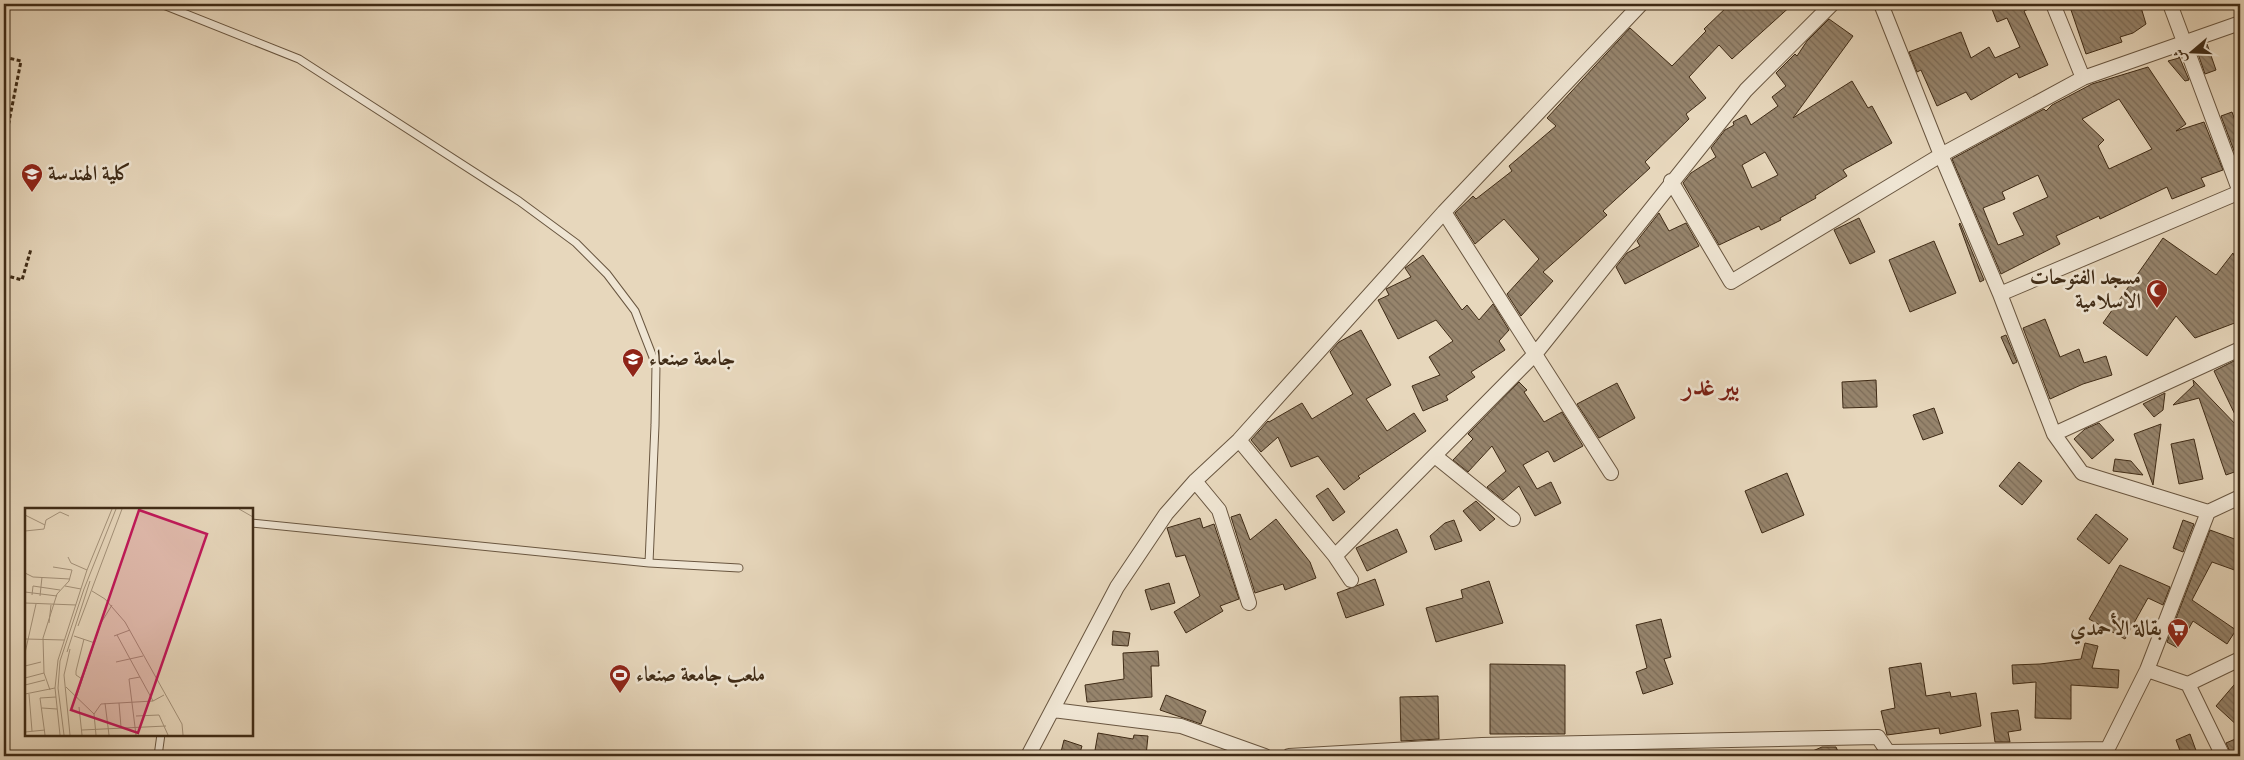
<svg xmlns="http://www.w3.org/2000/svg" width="2244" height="760" font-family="'IM FELL DW Pica',Amiri,serif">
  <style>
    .building { fill: url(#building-back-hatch); stroke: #3f2b16; fill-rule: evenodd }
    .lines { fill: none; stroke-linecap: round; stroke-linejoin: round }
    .service-casing { stroke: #695640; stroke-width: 9 }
    .minor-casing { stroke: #695640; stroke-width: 16 }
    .path { stroke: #3f2b16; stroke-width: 3; stroke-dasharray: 4 2.5; stroke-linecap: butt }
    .service { stroke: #efe5d3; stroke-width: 7 }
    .minor { stroke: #efe5d3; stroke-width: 14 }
    .labels { text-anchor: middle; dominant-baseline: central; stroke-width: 5; stroke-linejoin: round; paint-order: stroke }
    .poi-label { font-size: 21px; font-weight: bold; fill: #3f2b16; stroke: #efe5d3; text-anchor: start }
    .district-label { font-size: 26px; font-weight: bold; fill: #7a1f14; stroke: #efe5d3 }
    .inset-road { fill: none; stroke: #a4927a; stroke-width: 1 }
    .view { fill: #c2185b; fill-opacity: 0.15; stroke: #c2185b; stroke-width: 2.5 }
    .inset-edge { fill: none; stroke: #3f2b16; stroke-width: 2.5 }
  </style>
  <defs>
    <pattern id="building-back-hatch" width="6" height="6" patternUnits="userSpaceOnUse" patternTransform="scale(1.25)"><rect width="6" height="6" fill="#96846c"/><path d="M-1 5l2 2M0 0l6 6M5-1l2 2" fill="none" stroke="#7c6c58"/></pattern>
  </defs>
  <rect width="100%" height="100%" fill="#e7d7bc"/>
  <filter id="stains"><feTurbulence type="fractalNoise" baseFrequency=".004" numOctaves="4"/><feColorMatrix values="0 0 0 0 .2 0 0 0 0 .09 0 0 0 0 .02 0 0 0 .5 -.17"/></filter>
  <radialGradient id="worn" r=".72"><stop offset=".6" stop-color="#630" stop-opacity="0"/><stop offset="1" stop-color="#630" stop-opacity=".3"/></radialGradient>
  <!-- building -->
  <path class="building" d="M1730 4H1793L1732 59 1719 45 1689 77 1706 98 1686 114 1689 119 1645 162 1650 168 1603 211 1607 215 1543 272 1553 281 1521 316 1507 294 1539 259 1504 219 1475 244 1455 213 1473 196 1476 199 1512 171 1509 166 1556 126 1547 118 1630 28 1672 66 1706 31 1704 29Z
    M1990 4H2040L2024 11 2048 65 2019 78 2017 73 1971 100 1966 92 1937 106 1921 70 1917 72 1909 52 1961 32 1971 58 1989 47 1995 58 2020 47 2007 18 1997 22Z
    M2069 4H2140L2146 24 2133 33 2120 37 2122 42 2086 54Z
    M1829 19 1853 36 1793 118 1852 81 1868 108 1872 106 1892 143 1843 170 1847 176 1815 196 1816 198 1780 218 1781 220 1761 230 1759 226 1719 245 1683 183 1691 173 1716 157 1711 148 1725 130 1734 125 1733 122 1746 115 1751 125 1778 106 1772 97 1786 86 1776 73 1795 54 1797 56 1807 41ZM1765 152 1778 175 1752 188 1742 165Z
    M2207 44 2216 70 2205 74 2196 48Z
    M2178 54 2189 80 2185 81 2168 61 2179 58Z
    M2148 67 2186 124 2176 131 2204 122 2223 170 2201 178 2205 186 2172 199 2167 187 2100 219 2099 216 2056 236 2060 244 2001 274 1952 159 2044 109 2046 111 2052 105 2092 84ZM2119 99 2152 149 2109 169 2098 146 2104 140 2082 119ZM2038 175 2048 197 2013 213 2024 235 1998 245 1983 208 2005 199 2002 192Z
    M2232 112 2240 134 2239 164 2221 116Z
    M1659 213 1669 231 1686 223 1699 246 1625 284 1616 267 1627 253 1640 246 1637 241Z
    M1859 218 1875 252 1850 264 1834 230Z
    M1960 223 1984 280 1980 282 1959 224Z
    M2163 238 2216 275 2233 253 2240 269V321L2195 338 2176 316 2147 356 2103 323Z
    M1934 241 1956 293 1910 312 1889 260Z
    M1423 255 1462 310 1467 305 1479 320 1493 304 1509 330 1499 341 1505 350 1471 372 1475 377 1446 396 1448 400 1423 411 1412 386 1440 375 1429 357 1453 341 1436 320 1398 339 1378 300 1389 295 1386 289 1411 277 1405 268Z
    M2045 319 2060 357 2079 349 2084 363 2106 356 2112 375 2083 384 2050 399 2023 328Z
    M1361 330 1391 385 1366 399 1387 431 1414 413 1426 431 1358 476 1360 478 1344 490 1318 456 1291 467 1278 437 1261 452 1251 440 1268 421 1269 422 1302 403 1312 419 1353 394 1330 352 1339 342Z
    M2006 335 2017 362 2013 364 2001 337Z
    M2240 358V425L2214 371Z
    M1876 380 1877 407 1843 408 1842 382Z
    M2193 380 2240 429V470L2226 475 2199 398 2173 405 2194 385Z
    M1519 382 1527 390 1524 392 1544 422 1562 412 1583 446 1554 462 1548 451 1523 465 1537 489 1551 482 1561 503 1535 516 1519 486 1503 500 1487 487 1506 471 1492 446 1468 472 1453 460 1473 439 1468 434Z
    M1617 383 1635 418 1599 438 1577 404Z
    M2165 393 2163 410 2154 417 2143 404Z
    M1934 408 1943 433 1923 440 1913 415Z
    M2099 423 2114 440 2092 459 2074 439 2085 429Z
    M2161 424 2153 485 2134 434Z
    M2194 439 2203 479 2179 484 2171 444Z
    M2115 459 2131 461 2143 475 2113 471Z
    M2019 462 2042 481 2022 505 1999 486Z
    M1787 473 1804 515 1762 533 1745 491Z
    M1328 488 1345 512 1333 521 1316 496Z
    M1476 501 1495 519 1480 531 1463 511Z
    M1240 514 1250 540 1276 519 1310 562 1316 578 1285 590 1283 584 1255 593 1231 517Z
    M2096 514 2128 539 2109 564 2077 539Z
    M1200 518 1203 528 1214 524 1239 599 1220 606 1223 611 1186 633 1174 612 1200 596 1185 555 1176 557 1167 528Z
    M1454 520 1462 541 1435 550 1430 536 1445 523Z
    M2183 520 2194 524 2183 552 2173 548Z
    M1397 529 1407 552 1367 571 1356 548Z
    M2210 530 2240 541V572L2212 562 2192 600 2236 630 2227 644 2193 621 2178 648 2167 642Z
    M2120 565 2170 587 2163 605 2148 598 2125 639 2089 619Z
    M1375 579 1384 605 1346 618 1337 593Z
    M1489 581 1503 623 1436 642 1426 608 1463 598 1461 590Z
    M1169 583 1175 603 1151 610 1145 590Z
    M1661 619 1671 657 1664 659 1673 684 1643 694 1636 672 1647 668 1636 625Z
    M1113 631 1130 633 1128 646 1112 645Z
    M2085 643 2098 646 2092 668 2119 670 2118 688 2071 685V719L2035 718 2036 682 2013 684 2012 665 2040 664 2081 659Z
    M1158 651 1159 666H1151L1152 697 1087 702 1085 685 1124 679 1123 653Z
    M1921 663 1926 696 1950 692 1951 697 1976 693 1981 726 1940 734 1939 728 1887 735 1881 711 1895 708 1889 668Z
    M1490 664 1565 665V734H1490Z
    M2240 678V728L2216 706Z
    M1166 695 1206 711 1201 724 1160 710Z
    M1438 696 1439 739 1401 741 1400 697Z
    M2018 710 2021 730 2008 732 2010 742H1995L1991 713Z
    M1098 733 1133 739 1134 735 1148 736 1146 756H1094Z
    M2190 734 2198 756H2182L2176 740Z
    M2240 737V756H2232L2226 743Z
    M1064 740 1082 746 1079 756H1060Z
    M1822 747H1836L1840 756H1801Z"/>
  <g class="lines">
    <!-- service casing -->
    <g class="service-casing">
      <path id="service" d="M161 4 299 59 519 201 576 243 607 274 635 311 656 365 655 425 649 563
        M251 523 649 563 739 568
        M158 756 161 734"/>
    </g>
    <!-- minor casing -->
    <g class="minor-casing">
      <path id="minor" d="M1881 4 1941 155 2000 294 2054 434 2082 473 2208 512 2240 497
        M2053 4 2083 78
        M2170 4 2240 192
        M1671 181 1731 282 1941 155 2083 78 2240 23
        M1444 212 1611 473
        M2000 294 2240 192
        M2054 434 2240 349
        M1239 440 1335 556 1351 580
        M1435 456 1513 519
        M1195 481 1219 510 1249 603
        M1335 556 1536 353 1746 90 1832 4
        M2147 670 2188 684 2223 756
        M2188 684 2240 659
        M1053 710 1181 726 1265 756
        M1028 756 1117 587 1166 514 1195 481 1239 440 1444 212 1641 4
        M1289 756 1482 745 1878 737 1888 752 2107 749
        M2104 756 2147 670 2208 512"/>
    </g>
    <!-- path -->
    <path class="path" d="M4 57 21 61 4 147
      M4 275 22 280 31 249"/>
    <!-- service -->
    <use href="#service" class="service"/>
    <!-- minor -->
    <use href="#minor" class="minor"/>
  </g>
  <!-- icons -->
  <defs>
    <g id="university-pin" transform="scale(1.125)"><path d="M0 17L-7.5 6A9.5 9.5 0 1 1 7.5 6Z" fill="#8f2418" stroke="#efe5d3"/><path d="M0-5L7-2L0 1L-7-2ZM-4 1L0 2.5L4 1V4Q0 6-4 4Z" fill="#fff"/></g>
    <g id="mosque-pin" transform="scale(1.125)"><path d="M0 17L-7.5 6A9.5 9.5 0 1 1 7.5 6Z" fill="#8f2418" stroke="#efe5d3"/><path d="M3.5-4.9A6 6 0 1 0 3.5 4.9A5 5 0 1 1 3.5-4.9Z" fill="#fff"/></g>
    <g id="supermarket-pin" transform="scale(1.125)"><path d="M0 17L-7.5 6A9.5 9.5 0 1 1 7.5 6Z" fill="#8f2418" stroke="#efe5d3"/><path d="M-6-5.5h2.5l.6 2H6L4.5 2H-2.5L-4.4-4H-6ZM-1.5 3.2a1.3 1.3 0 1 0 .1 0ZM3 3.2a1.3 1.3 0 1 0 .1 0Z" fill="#fff"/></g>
    <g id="stadium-pin" transform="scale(1.125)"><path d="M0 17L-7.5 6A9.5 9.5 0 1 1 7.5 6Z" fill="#8f2418" stroke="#efe5d3"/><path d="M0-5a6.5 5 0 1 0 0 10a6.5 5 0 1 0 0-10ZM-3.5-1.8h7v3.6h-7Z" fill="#fff"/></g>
  </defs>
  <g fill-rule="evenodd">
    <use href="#university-pin" x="32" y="174"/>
    <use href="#mosque-pin" x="2157" y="290"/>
    <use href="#university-pin" x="633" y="359"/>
    <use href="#supermarket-pin" x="2178" y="629"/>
    <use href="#stadium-pin" x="620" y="675"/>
  </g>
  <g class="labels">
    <!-- poi labels -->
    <g class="poi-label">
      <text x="48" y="174">كلية الهندسة</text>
      <text x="2141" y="278" text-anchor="end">مسجد الفتوحات<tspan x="2141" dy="24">الاسلامية</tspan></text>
      <text x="649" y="359">جامعة صنعاء</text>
      <text x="2162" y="629" text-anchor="end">بقالة الأحمدي</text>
      <text x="636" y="675">ملعب جامعة صنعاء</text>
    </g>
    <!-- district labels -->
    <g class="district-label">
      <text x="1711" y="387">بير غدر</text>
    </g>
  </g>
  <!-- overview -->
  <g transform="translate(25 508)">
    <rect width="228" height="228" fill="#e7d7bc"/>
    <path class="inset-road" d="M214 1 228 9M0 7 20 17M0 23 19 21 21 12 35 4 44 8M43 49 46 55 62 62M0 65 8 69 45 71M40 78 56 81M67 83 80 91 100 114 157 216 158 227M0 84 32 88M7 87 8 78 35 82M15 88 17 69M0 95 51 97M24 115 26 97M53 118 97 1M92 127 128 193M49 128 70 135M89 128 105 122M1 131 39 132M42 144 65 73M0 145 11 96M91 154 118 148M0 158 16 154M19 165 25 182M0 170 19 165 18 130 32 86 44 73 47 62 28 59M57 171 51 167V163L59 131M0 177 20 172M41 179 69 206M0 186 30 180M4 186 7 223M51 190 76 115 87 97M0 194V218M80 195 84 227M94 195 96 219M54 199 57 227M17 200 32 201M111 208 134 207 143 227M57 222 141 218M0 224 20 222M20 227 15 190 31 189M35 227 30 180 33 152 62 62 87 1M39 227 33 180 35 153 59 81 91 1M45 227 39 167 45 141M71 227 69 206 76 196 128 193 139 187M111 227 104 171 115 169"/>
    <path class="view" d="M114 2 182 26 113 225 46 202Z"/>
    <rect width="228" height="228" class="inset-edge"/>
  </g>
  <!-- margin -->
  <rect width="2244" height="760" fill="none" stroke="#e7d7bc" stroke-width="20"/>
  <rect x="5" y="5" width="2234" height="750" fill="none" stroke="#3f2b16" stroke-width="2.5"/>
  <rect x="10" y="10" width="2224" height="740" fill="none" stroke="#3f2b16"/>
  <!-- north arrow -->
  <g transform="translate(2192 52) rotate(251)" stroke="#efe5d3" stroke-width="4" paint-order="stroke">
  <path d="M0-4L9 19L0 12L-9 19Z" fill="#3f2b16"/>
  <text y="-8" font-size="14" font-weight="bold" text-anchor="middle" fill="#3f2b16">ش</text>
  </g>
  <rect width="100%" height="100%" filter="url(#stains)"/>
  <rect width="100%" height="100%" fill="url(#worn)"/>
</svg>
